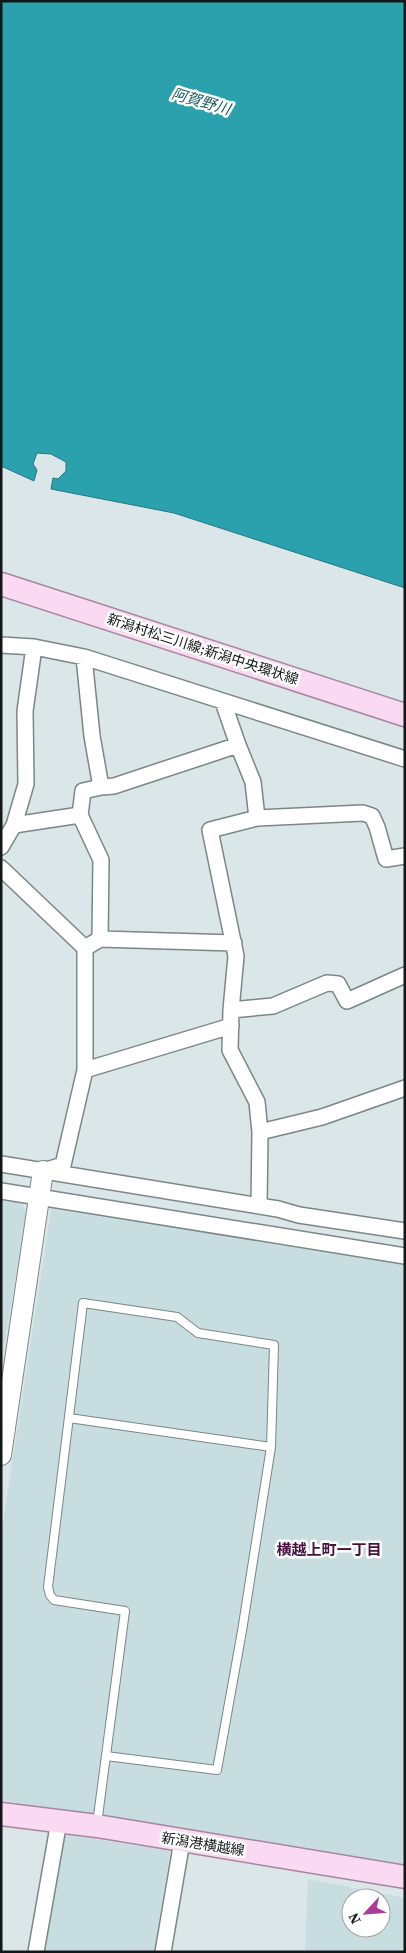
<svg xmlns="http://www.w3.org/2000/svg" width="406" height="1953" font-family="'Source Serif 4','Noto Sans JP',serif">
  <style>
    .built { fill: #c7dddf; fill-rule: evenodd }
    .water { fill: #2ba1ad; stroke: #247880 }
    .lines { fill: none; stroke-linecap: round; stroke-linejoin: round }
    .lane-casing { stroke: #7b8688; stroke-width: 10 }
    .street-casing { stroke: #7b8688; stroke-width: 18 }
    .secondary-casing { stroke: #7b8688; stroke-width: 22 }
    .primary-casing { stroke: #a785a0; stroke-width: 25 }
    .lane { stroke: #fff; stroke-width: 8 }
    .street { stroke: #fff; stroke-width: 15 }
    .secondary { stroke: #fff; stroke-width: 20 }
    .primary { stroke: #fad9f2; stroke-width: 22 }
    .labels { text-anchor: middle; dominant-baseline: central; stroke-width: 5; stroke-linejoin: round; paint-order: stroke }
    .street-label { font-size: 14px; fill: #131717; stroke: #fff }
    .water-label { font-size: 15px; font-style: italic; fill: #18575d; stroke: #fff }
    .neighbourhood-label { font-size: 15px; font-weight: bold; fill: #46103d; stroke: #fff }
  </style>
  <rect width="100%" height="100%" fill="#dae6e7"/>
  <!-- built -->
  <path class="built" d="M1 1195 20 1198 26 1212 1 1367Z
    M51 1209 405 1265V1867L1 1800V1536Z
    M62 1834 170 1851 154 1952H44Z
    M308 1879 405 1898V1952H305ZM351 1898H381V1928H351Z"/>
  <!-- water -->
  <path class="water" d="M1 1H405V588L174 513 51 489 53 478 58 479 66 471V462L51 454 37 453 33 464 37 470 34 481 1 466Z"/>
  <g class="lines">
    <!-- lane casing -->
    <g class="lane-casing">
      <path id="lane" d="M69 1418 271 1447
        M97 1824 125 1611 54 1600 50 1595 48 1587 83 1303 177 1317 198 1333 274 1345 271 1447 242 1631 217 1770 106 1756"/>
    </g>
    <!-- street casing -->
    <g class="street-casing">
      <path id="street" d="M1 645 34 647 84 657 405 759
        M84 657 92 736 101 787
        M238 745 253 782 257 818 210 830 236 956 231 1010 230 1050 257 1102 260 1132 259 1206
        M257 818 363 813 372 816 377 827 386 859 405 856
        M14 825 80 815
        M1 847 14 825 26 784 25 711 34 647
        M1 868 85 948
        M100 939 234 943
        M231 1010 273 1006 327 983 338 984 347 1001 405 975
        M85 1070 231 1026
        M260 1132 322 1117 405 1088
        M1 1164 278 1209 299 1215 405 1231
        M43 1171 63 1165 85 1070V948L100 939 101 860 80 815 83 791 101 787 114 786 238 745 223 702
        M1 1191 405 1256
        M36 1952 59 1821
        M163 1952 182 1841"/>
    </g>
    <!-- secondary casing -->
    <g class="secondary-casing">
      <path id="secondary" d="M1 1455 43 1171"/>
    </g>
    <!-- primary casing -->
    <g class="primary-casing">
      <path id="primary" d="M1 584 405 715
        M1 1814 97 1826 405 1877"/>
    </g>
    <!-- lane -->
    <use href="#lane" class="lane"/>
    <!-- street -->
    <use href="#street" class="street"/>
    <!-- secondary -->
    <use href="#secondary" class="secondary"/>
    <!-- primary -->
    <use href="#primary" class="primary"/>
  </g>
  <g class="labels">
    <!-- street labels -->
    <g class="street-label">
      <text transform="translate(203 649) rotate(18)">新潟村松三川線;新潟中央環状線</text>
      <text transform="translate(203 1844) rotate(9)">新潟港横越線</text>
    </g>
    <!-- water labels -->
    <g class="water-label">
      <text transform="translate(201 101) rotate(16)">阿賀野川</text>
    </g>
    <!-- neighbourhood labels -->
    <g class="neighbourhood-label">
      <text x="329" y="1549">横越上町一丁目</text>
    </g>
  </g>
  <!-- border -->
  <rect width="406" height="1953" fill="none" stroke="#131717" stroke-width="5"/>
  <!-- north arrow -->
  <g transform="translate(366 1913) rotate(244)"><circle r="24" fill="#ffffff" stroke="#a1a2a2"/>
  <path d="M0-4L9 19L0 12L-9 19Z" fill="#aa3b98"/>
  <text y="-8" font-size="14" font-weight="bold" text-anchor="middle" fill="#131717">N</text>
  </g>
</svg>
